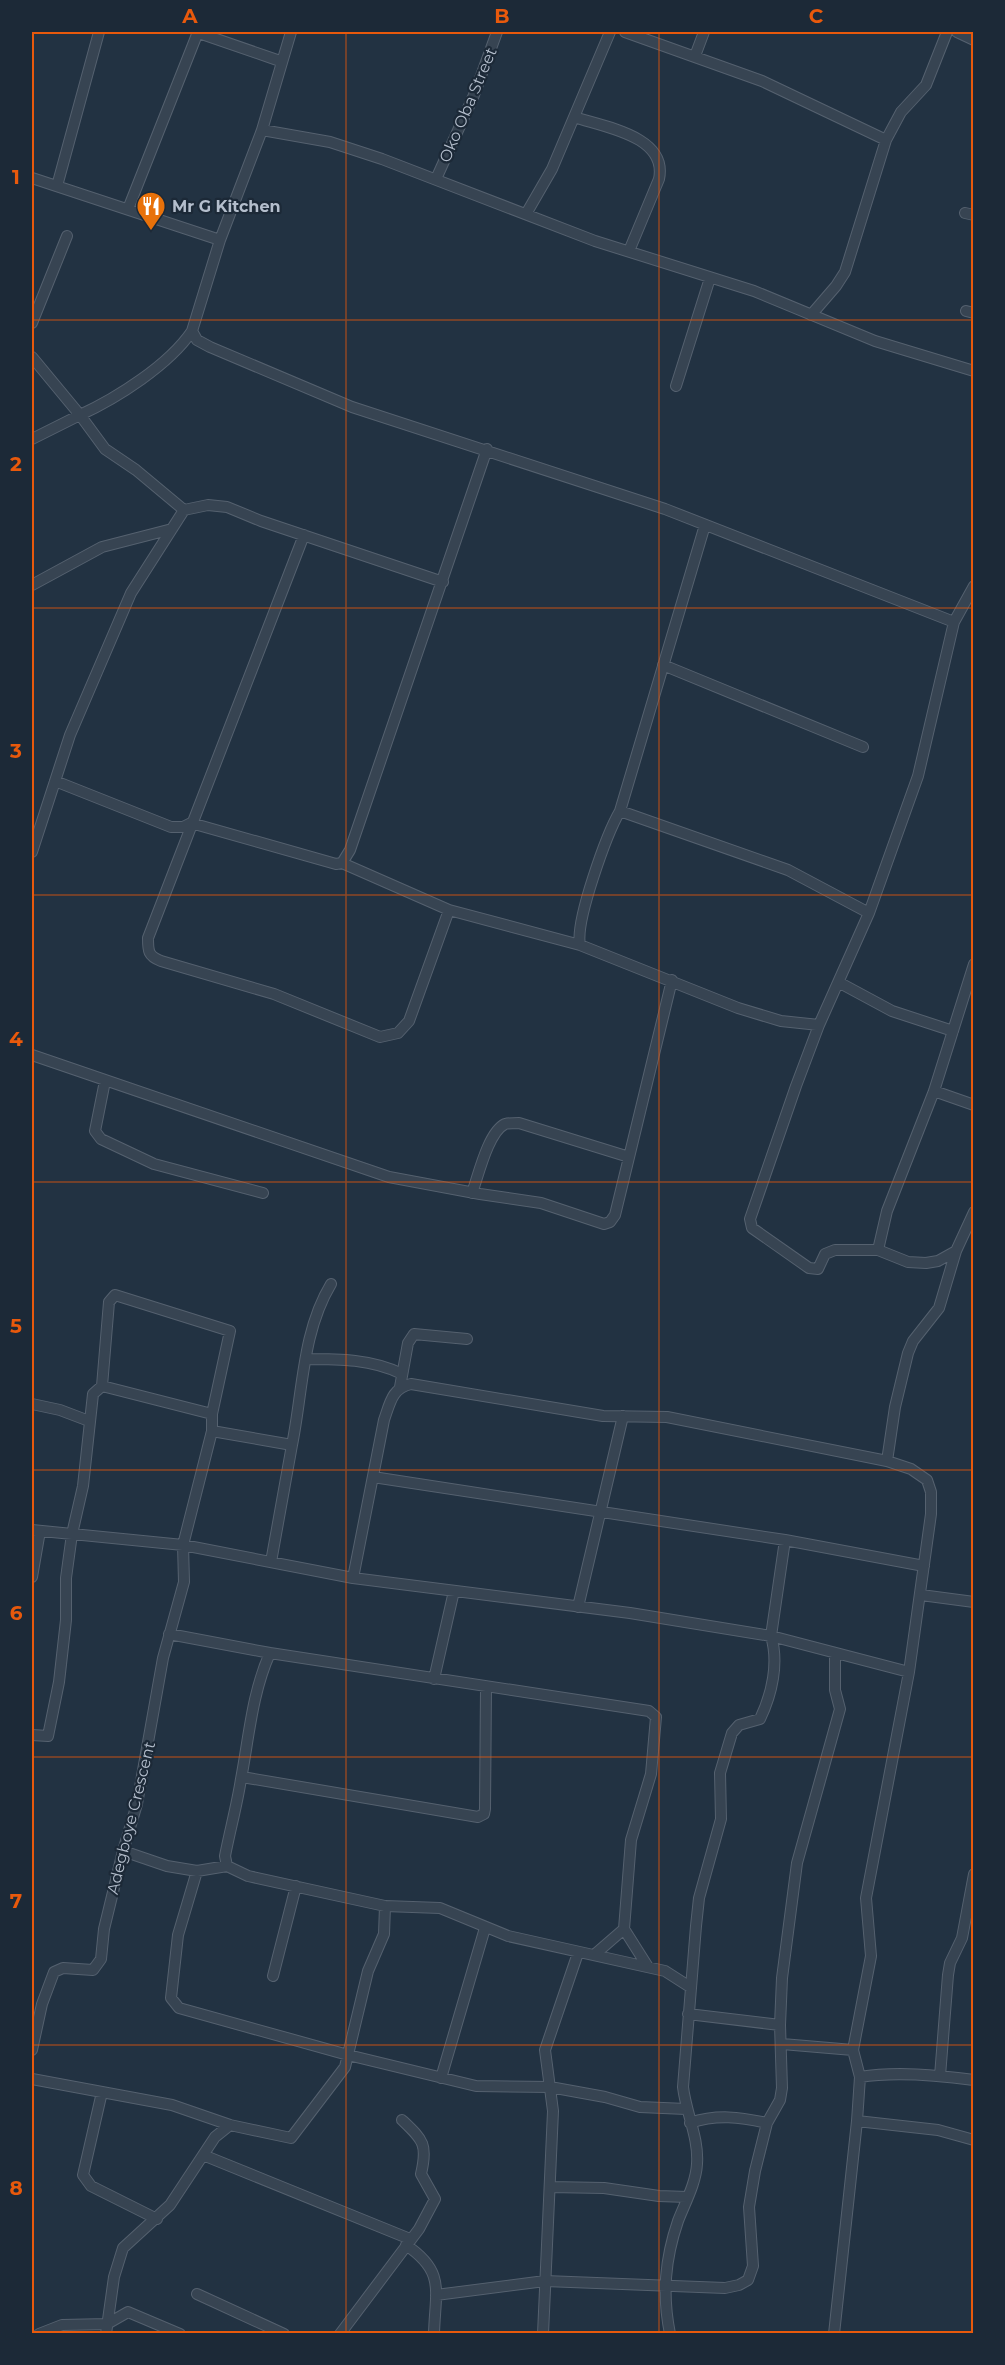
<svg xmlns="http://www.w3.org/2000/svg" width="1005" height="2365" font-family="Montserrat,sans-serif">
  <style>
    .lines { fill: none; stroke-linecap: round; stroke-linejoin: round }
    .minor-casing { stroke: #55616f; stroke-width: 12 }
    .minor { stroke: #374452; stroke-width: 10 }
    .grid { fill: none; stroke: #e8590c; stroke-width: 1.5; stroke-opacity: 0.55 }
    .labels { text-anchor: middle; dominant-baseline: central; stroke-width: 4.5; stroke-linejoin: round; paint-order: stroke }
    .street-label { font-size: 16px; fill: #b4becc; stroke: #1c2937 }
    .poi-label { font-size: 16px; font-weight: bold; fill: #b4becc; stroke: #1c2937; text-anchor: start }
    .neatline { fill: none; stroke: #e8590c; stroke-width: 2 }
    .grid-label { font-size: 20px; text-anchor: middle; font-weight: bold; fill: #e8590c }
  </style>
  <rect width="100%" height="100%" fill="#223242"/>
  <g class="lines">
    <!-- minor casing -->
    <g class="minor-casing">
      <path id="minor" d="M196 32 280 61
        M625 32 762 81 886 140
        M957 32 974 40
        M695 56 704 32
        M574 117C604 127 668 136 659 179L629 251
        M262 130 291 32
        M32 178 220 240 262 130 330 142 382 159 595 241 754 291 875 341 974 371
        M436 179 474 95 497 32
        M57 186 99 32
        M128 209 198 32
        M965 213 974 215
        M526 214 552 169 610 32
        M220 240 192 331 197 340 210 347 352 407 665 509 954 622
        M966 311 974 313
        M811 315 836 286 845 272 886 140 901 112 926 85 947 32
        M32 323 67 236
        M32 357 80 415 32 439
        M676 386 710 278
        M184 510 136 470 105 449 80 415C117 398 169 365 192 331
        M705 525 620 811C607 833 575 921 580 945L738 1008 781 1021 819 1025
        M304 535 148 938C148 951 148 956 161 961L274 994 380 1037 398 1033 409 1021 449 910
        M32 585 102 547 172 529
        M663 665 863 747
        M55 781 171 827H183L191 823 336 864 342 863 350 850 487 449
        M620 811 788 870 869 913
        M32 852 70 735 131 593 184 510 208 505 227 507 261 521 443 582
        M342 863 449 910 580 945
        M840 983 892 1011 953 1031
        M32 1055 389 1177 480 1194 541 1203 604 1224 610 1222 615 1215 672 980
        M105 1081 95 1131 101 1139 154 1164 263 1193
        M934 1091 974 1105
        M472 1193C478 1177 488 1132 505 1124 509 1123 515 1123 519 1123L629 1157
        M878 1250 887 1211 934 1091 974 964
        M956 1251 938 1261 926 1263 908 1262 878 1250H835L825 1254 818 1269 809 1268 752 1228 750 1219 796 1086 819 1025 869 913 918 776 954 622 974 586
        M306 1359C339 1359 372 1359 402 1374
        M102 1386 109 1302 115 1295 230 1331 212 1414V1431
        M400 1387 408 1343 414 1334 467 1339
        M32 1404 60 1410 89 1421
        M887 1461 895 1407 908 1353 913 1341 939 1308 956 1251 974 1212
        M373 1477 785 1540 924 1566
        M32 1530 183 1545 353 1578 630 1613 771 1636 909 1672
        M271 1562 292 1445
        M32 1577 40 1531
        M353 1578 384 1420C390 1403 392 1388 411 1384L603 1416 667 1417 887 1461 911 1469 927 1480 931 1492V1514L909 1672 866 1898 871 1956 853 2050 860 2077 857 2121 834 2334
        M921 1595 974 1602
        M578 1607 623 1416
        M169 1634 270 1653
        M434 1679 454 1591
        M32 1735 48 1736 59 1682 66 1620V1578L72 1534 83 1486 93 1394 102 1386 212 1414
        M242 1777 478 1817 484 1814 485 1809 486 1688
        M123 1851 167 1866 197 1871 227 1866
        M197 1871 178 1935 171 1998 179 2008 348 2055 476 2086 550 2087 605 2097 640 2107 686 2109
        M594 1955 624 1929
        M648 1967 624 1929 631 1840 651 1774 656 1717 649 1711 270 1653C252 1693 249 1737 241 1779 237 1805 230 1830 225 1856L227 1866 248 1876 385 1906 440 1908 508 1936 665 1971 690 1987
        M273 1976 296 1886
        M688 2014 780 2025
        M782 2044 853 2050
        M32 2050 42 2004 54 1972 63 1968 93 1970 101 1959 104 1929 123 1851 137 1804 163 1658 184 1582 183 1545 212 1431 292 1445C303 1391 302 1332 331 1284
        M940 2076 948 1975 950 1963 962 1938 974 1874
        M860 2077C896 2071 937 2075 974 2080
        M441 2078 485 1928
        M32 2079 172 2105 230 2125 291 2138 345 2067 368 1971 384 1934 385 1906
        M102 2092 83 2175 91 2186 157 2219
        M857 2121 938 2130 974 2140
        M690 2123C717 2114 740 2117 767 2123
        M203 2155 410 2239
        M550 2187 604 2188 659 2196 687 2197
        M406 2245C446 2272 435 2291 434 2334
        M197 2294 284 2334
        M436 2295 545 2281 725 2288 739 2285 748 2280 753 2266 749 2207 755 2171 767 2123 780 2100 782 2088 780 2025 782 1978 797 1863 840 1709 835 1690V1653
        M39 2334 62 2325 107 2324 128 2312 180 2334
        M106 2334 114 2277 123 2248 170 2205 215 2137 230 2125
        M340 2334 419 2229 435 2199 421 2174C428 2144 423 2140 402 2120
        M543 2334 553 2111 545 2050 578 1953
        M670 2334C662 2294 665 2259 678 2221 685 2203 696 2183 697 2164 699 2138 686 2113 683 2087L696 1926 699 1898 721 1819 720 1773 732 1733 739 1725 760 1719C772 1694 779 1663 771 1636L785 1540"/>
    </g>
    <!-- minor -->
    <use href="#minor" class="minor"/>
  </g>
  <!-- grid -->
  <path class="grid" d="M346 32V2334M659 32V2334M32 320H974M32 608H974M32 895H974M32 1182H974M32 1470H974M32 1757H974M32 2045H974"/>
  <!-- icons -->
  <defs>
    <g id="restaurant-pin" transform="scale(1.5)"><path d="M0 17L-7.5 6A9.5 9.5 0 1 1 7.5 6Z" fill="#e8710a" stroke="#1c2937"/><path d="M-5-6h1v4h1v-4h1v4h1v-4h1v5L-1.5 .5V6h-2V.5L-5-1ZM5-6V6H3V1.5H1.5Q1.5-4 5-6Z" fill="#fff"/></g>
  </defs>
  <g fill-rule="evenodd">
    <use href="#restaurant-pin" x="151" y="206"/>
  </g>
  <g class="labels">
    <!-- street labels -->
    <g class="street-label">
      <text transform="translate(468 105) rotate(-67)">Oko Oba Street</text>
      <text transform="translate(131 1818) rotate(-76)">Adegboye Crescent</text>
    </g>
    <!-- poi labels -->
    <g class="poi-label">
      <text x="172" y="206">Mr G Kitchen</text>
    </g>
  </g>
  <!-- border -->
  <rect width="1005" height="2365" fill="none" stroke="#1c2937" stroke-width="66"/>
  <rect x="33" y="33" width="939" height="2299" class="neatline"/>
  <g class="grid-label">
    <text x="190" y="23">A</text>
    <text x="502" y="23">B</text>
    <text x="816" y="23">C</text>
    <text x="16" y="184">1</text>
    <text x="16" y="471">2</text>
    <text x="16" y="758">3</text>
    <text x="16" y="1046">4</text>
    <text x="16" y="1333">5</text>
    <text x="16" y="1620">6</text>
    <text x="16" y="1908">7</text>
    <text x="16" y="2195">8</text>
  </g>
</svg>
